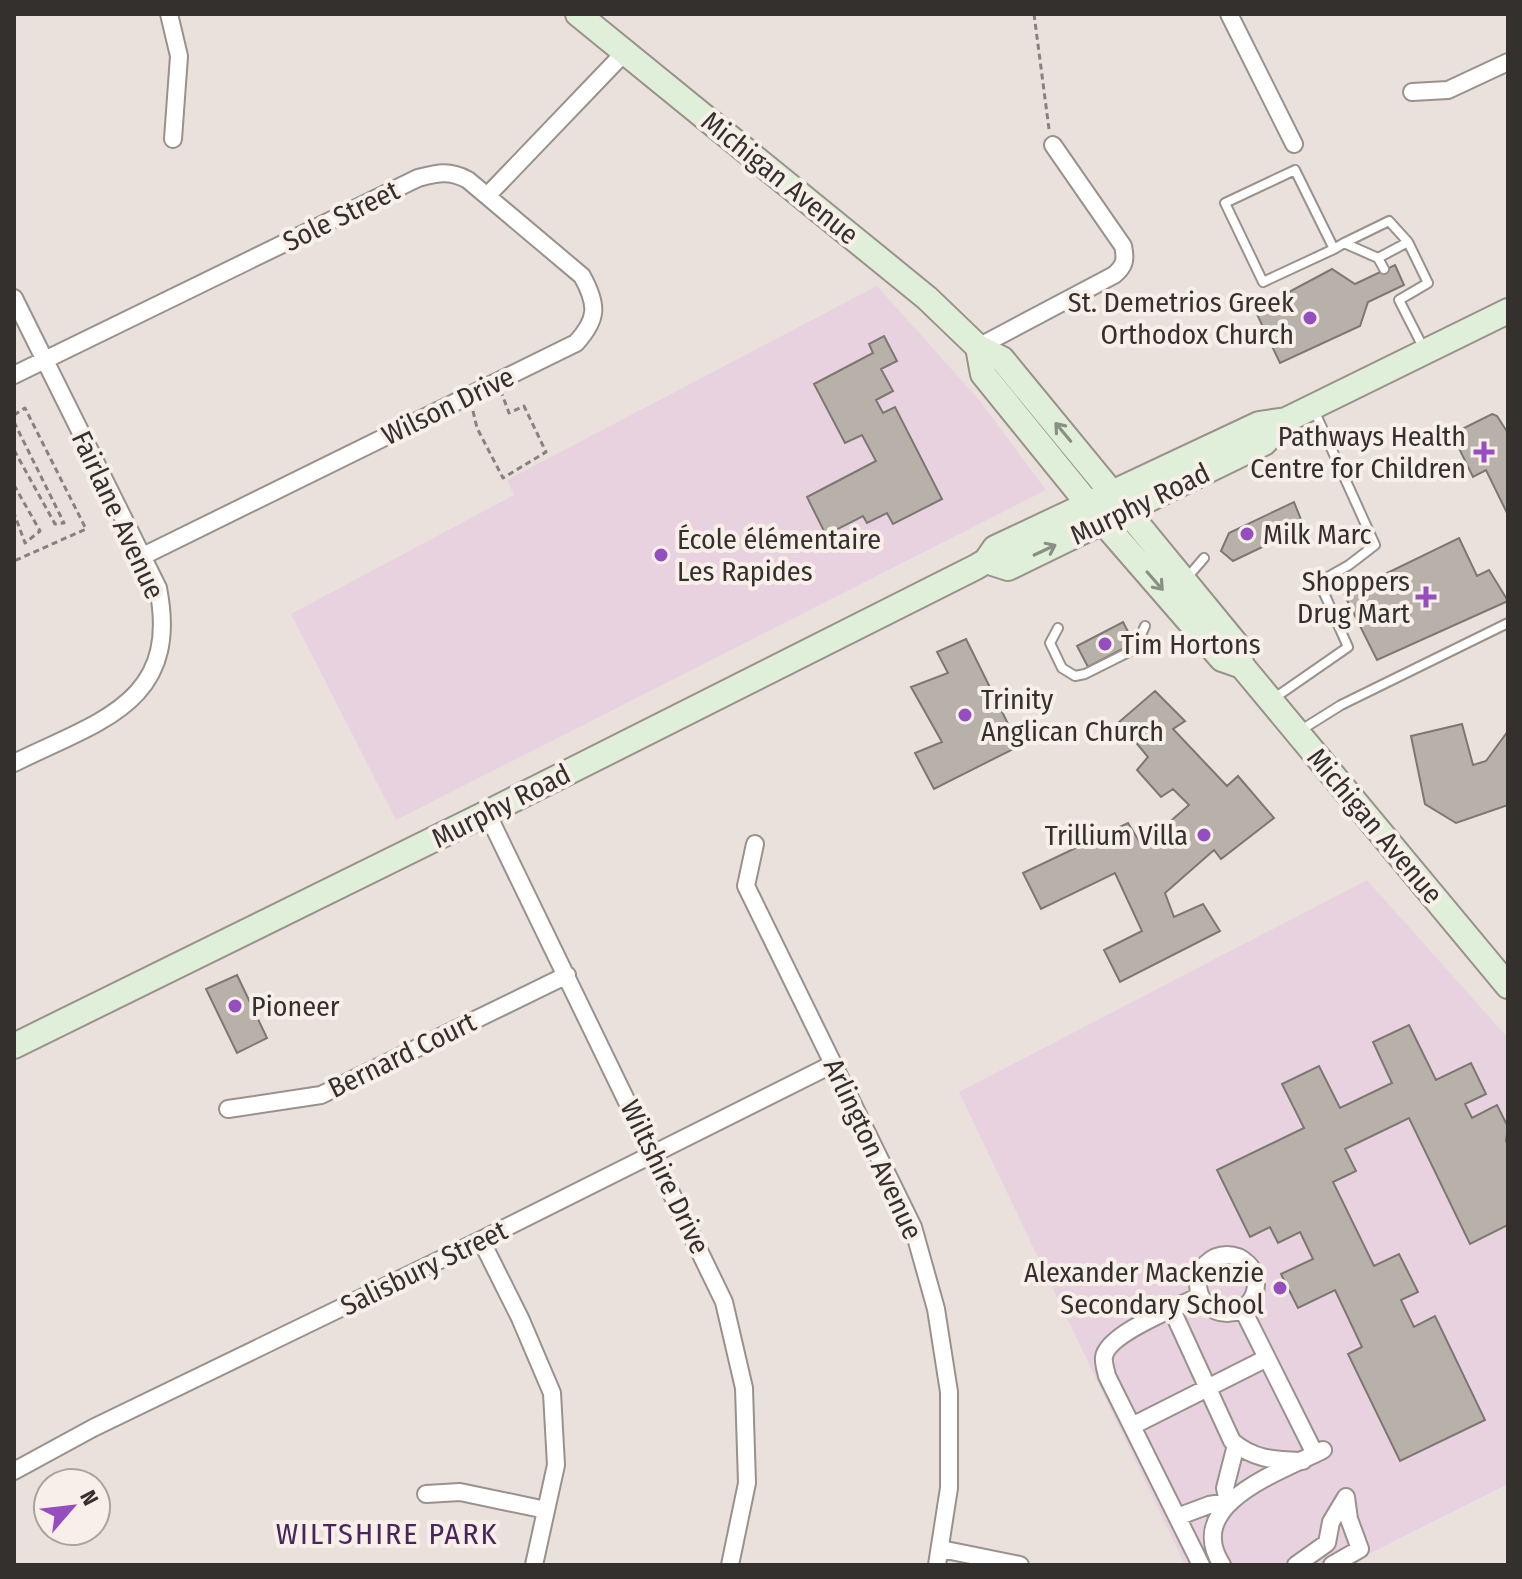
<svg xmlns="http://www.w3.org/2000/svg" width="1522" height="1579" font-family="'Fira Sans Condensed',sans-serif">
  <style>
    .education { fill: #e8d2df }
    .building { fill: #b7b1aa; stroke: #7d7771; stroke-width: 2 }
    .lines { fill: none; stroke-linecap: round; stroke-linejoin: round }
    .lane-casing { stroke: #99918c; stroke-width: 12 }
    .street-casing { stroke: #99918c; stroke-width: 20 }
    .secondary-casing { stroke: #99918c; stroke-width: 28 }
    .path { stroke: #88827e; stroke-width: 3; stroke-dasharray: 6 4; stroke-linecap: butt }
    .lane { stroke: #fff; stroke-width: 8 }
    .street { stroke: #fff; stroke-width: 16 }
    .secondary { stroke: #e0efd9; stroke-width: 24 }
    .oneway { stroke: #8a9084 }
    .poi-dot { fill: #954dc0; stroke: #f8efe9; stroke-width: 3 }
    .labels { text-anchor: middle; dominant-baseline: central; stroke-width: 8; stroke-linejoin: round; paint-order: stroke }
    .street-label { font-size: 28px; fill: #34302e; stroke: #f8efe9 }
    .poi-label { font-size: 28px; fill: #34302e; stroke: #f8efe9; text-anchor: end }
    .neighbourhood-label { font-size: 30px; letter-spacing: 2px; fill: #48265d; stroke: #f8efe9 }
  </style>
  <rect width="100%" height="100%" fill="#eae1dc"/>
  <!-- education -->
  <path class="education" d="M877 286 980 401 1046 490 396 820 291 614 514 495 507 480Z
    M1367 880 1508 1038V1484L1347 1565H1185L959 1092Z"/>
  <!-- building -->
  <path class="building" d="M1395 265 1404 285 1368 302 1360 326 1280 363 1255 310 1332 269 1355 284Z
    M884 336 897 361 881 369 893 391 876 400 883 413 895 407 942 499 893 524 887 513 867 523 863 516 826 535 807 497 876 461 862 435 845 443 814 384 873 353 869 344Z
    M1492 414 1497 416 1508 433V515L1486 470 1473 477 1452 434Z
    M1294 502 1304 527 1233 561 1221 551 1229 533Z
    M1459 538 1477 576 1489 570 1508 601 1377 660 1344 594Z
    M1123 622 1134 643 1088 667 1077 646Z
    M966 639 1019 746 934 789 915 753 942 742 911 687 948 673 937 652Z
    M1155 691 1185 721 1173 729 1227 786 1238 776 1274 818 1221 859 1214 850 1165 893 1174 917 1203 904 1220 931 1120 982 1104 950 1142 931 1115 873 1041 909 1023 873 1128 823 1142 846 1189 805 1173 789 1161 797 1137 770 1148 757 1119 722Z
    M1462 724 1473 765 1486 761 1508 731V805L1456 823 1425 804 1411 736Z
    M237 975 267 1038 237 1053 206 989Z
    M1409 1025 1436 1080 1471 1063 1486 1094 1465 1104 1472 1118 1497 1105 1508 1127 1506 1141 1508 1146V1225L1470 1244 1409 1118 1345 1149 1356 1171 1333 1182 1374 1266 1399 1254 1418 1292 1401 1300 1414 1327 1435 1316 1485 1420 1400 1461 1348 1354 1362 1347 1335 1290 1298 1308 1281 1274 1313 1259 1300 1232 1278 1243 1270 1227 1250 1237 1217 1170 1304 1128 1282 1084 1319 1066 1340 1108 1392 1083 1373 1042Z"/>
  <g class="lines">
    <!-- lane casing -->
    <g class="lane-casing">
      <path id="lane" d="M1408 242 1389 221 1344 243 1378 258 1408 242 1428 283 1399 300 1425 351
        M1334 249 1295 170 1225 203 1263 282 1334 249 1344 243
        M1378 258 1384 269
        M1185 580 1204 558
        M1058 628 1050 643 1062 668 1075 676 1085 674 1135 649 1145 626
        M1273 699 1348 647 1324 593 1328 577 1349 565 1375 545 1313 408
        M1301 730 1341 705 1508 623"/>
    </g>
    <!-- street casing -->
    <g class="street-casing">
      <path id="street" d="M169 14 179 56 173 139
        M1229 14 1294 144
        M1412 92 1448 90 1508 62
        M487 196 625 52
        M14 298 158 588C181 703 99 721 14 763
        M978 347 1114 275C1125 266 1126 259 1123 246L1053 145
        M14 375 418 178C438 173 449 170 468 180L582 276C598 305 598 319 576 343L141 557
        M487 813 724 1302 744 1388 747 1483 730 1565
        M755 844 746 886 913 1227 936 1309 949 1392V1488L937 1565
        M228 1109 321 1095 567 975
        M481 1240 520 1318 552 1393 556 1465 534 1565
        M1198 1284a29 29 0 1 1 58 0a29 29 0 1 1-58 0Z
        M1200 1296C1178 1307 1108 1333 1104 1357 1103 1362 1106 1371 1107 1376L1201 1565
        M1242 1308 1315 1454
        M1172 1310 1232 1441C1254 1460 1275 1460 1303 1461
        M1132 1426 1267 1358
        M14 1471 93 1428 481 1240 833 1064
        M426 1494 460 1492 546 1510
        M1177 1517 1209 1505 1228 1502 1225 1488 1236 1445
        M941 1549 1020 1565
        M1222 1565C1182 1503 1283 1471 1323 1450
        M1296 1565 1327 1543 1331 1522 1346 1497
        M1332 1565 1360 1549 1349 1519 1346 1497"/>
    </g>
    <!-- secondary casing -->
    <g class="secondary-casing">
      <path id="secondary" d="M578 14 927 298 978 347 1002 359 1236 644 1242 666 1508 986
        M978 347 983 374 1103 522 1222 659 1242 666
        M986 561 1008 568 1264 443 1286 420
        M14 1046 487 813 976 567 986 561 995 548 1259 424 1286 420 1508 311"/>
    </g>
    <!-- path -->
    <path class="path" d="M1034 14 1049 129
      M473 411 477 428 503 478 546 452 524 406 509 413 502 394
      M14 415 25 408 86 529 14 561
      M14 422 64 523 55 524 14 450
      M14 485 40 531 25 543 14 513"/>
    <!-- lane -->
    <use href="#lane" class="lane"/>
    <!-- street -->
    <use href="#street" class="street"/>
    <!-- secondary -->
    <use href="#secondary" class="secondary"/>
  </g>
  <!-- one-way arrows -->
  <defs><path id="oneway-shaft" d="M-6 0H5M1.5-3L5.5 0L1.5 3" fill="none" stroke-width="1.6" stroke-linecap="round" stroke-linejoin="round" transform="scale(2)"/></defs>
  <g class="oneway">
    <use href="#oneway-shaft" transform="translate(1063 432) rotate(-130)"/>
    <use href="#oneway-shaft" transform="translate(1045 550) rotate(-25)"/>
    <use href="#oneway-shaft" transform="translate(1155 581) rotate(49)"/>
  </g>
  <!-- markers -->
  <g class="poi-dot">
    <circle cx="1310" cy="318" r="8"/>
    <path d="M1480 440h8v8h8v8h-8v8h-8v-8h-8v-8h8z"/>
    <circle cx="1247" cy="534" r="8"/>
    <circle cx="661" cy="555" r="8"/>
    <path d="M1422 585h8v8h8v8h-8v8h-8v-8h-8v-8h8z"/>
    <circle cx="1105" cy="644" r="8"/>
    <circle cx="965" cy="715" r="8"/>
    <circle cx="1204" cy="835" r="8"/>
    <circle cx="235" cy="1006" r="8"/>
    <circle cx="1280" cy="1288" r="8"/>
  </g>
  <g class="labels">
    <!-- street labels -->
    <g class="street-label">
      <text transform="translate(780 178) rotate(39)">Michigan Avenue</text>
      <text transform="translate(341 216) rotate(-26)">Sole Street</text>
      <text transform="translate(448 406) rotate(-26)">Wilson Drive</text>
      <text transform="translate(1140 504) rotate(-26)">Murphy Road</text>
      <text transform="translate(118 515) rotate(65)">Fairlane Avenue</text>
      <text transform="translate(501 806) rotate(-27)">Murphy Road</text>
      <text transform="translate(1375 826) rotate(50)">Michigan Avenue</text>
      <text transform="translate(402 1055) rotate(-26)">Bernard Court</text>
      <text transform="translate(873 1149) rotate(65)">Arlington Avenue</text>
      <text transform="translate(665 1177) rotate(64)">Wiltshire Drive</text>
      <text transform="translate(424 1268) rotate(-26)">Salisbury Street</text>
    </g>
    <!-- poi labels -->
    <g class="poi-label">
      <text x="1294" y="302">St. Demetrios Greek<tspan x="1294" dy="32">Orthodox Church</tspan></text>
      <text x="1466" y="436">Pathways Health<tspan x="1466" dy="32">Centre for Children</tspan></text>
      <text x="1263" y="534" text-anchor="start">Milk Marc</text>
      <text x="677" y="539" text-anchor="start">École élémentaire<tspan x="677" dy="32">Les Rapides</tspan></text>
      <text x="1410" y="581">Shoppers<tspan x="1410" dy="32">Drug Mart</tspan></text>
      <text x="1121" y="644" text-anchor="start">Tim Hortons</text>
      <text x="981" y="699" text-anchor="start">Trinity<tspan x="981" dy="32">Anglican Church</tspan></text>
      <text x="1188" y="835">Trillium Villa</text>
      <text x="251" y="1006" text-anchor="start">Pioneer</text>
      <text x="1264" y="1272">Alexander Mackenzie<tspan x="1264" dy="32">Secondary School</tspan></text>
    </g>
    <!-- neighbourhood labels -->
    <g class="neighbourhood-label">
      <text x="387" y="1534">WILTSHIRE PARK</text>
    </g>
  </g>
  <!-- border -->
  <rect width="1522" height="1579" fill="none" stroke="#34302e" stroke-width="32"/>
  <!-- north arrow -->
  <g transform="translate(72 1507) rotate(62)"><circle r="38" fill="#f8efe9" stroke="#aaa39e" stroke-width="2"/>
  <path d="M0-6L14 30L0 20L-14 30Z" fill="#954dc0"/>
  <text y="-12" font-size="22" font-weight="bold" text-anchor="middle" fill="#34302e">N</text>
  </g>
</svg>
